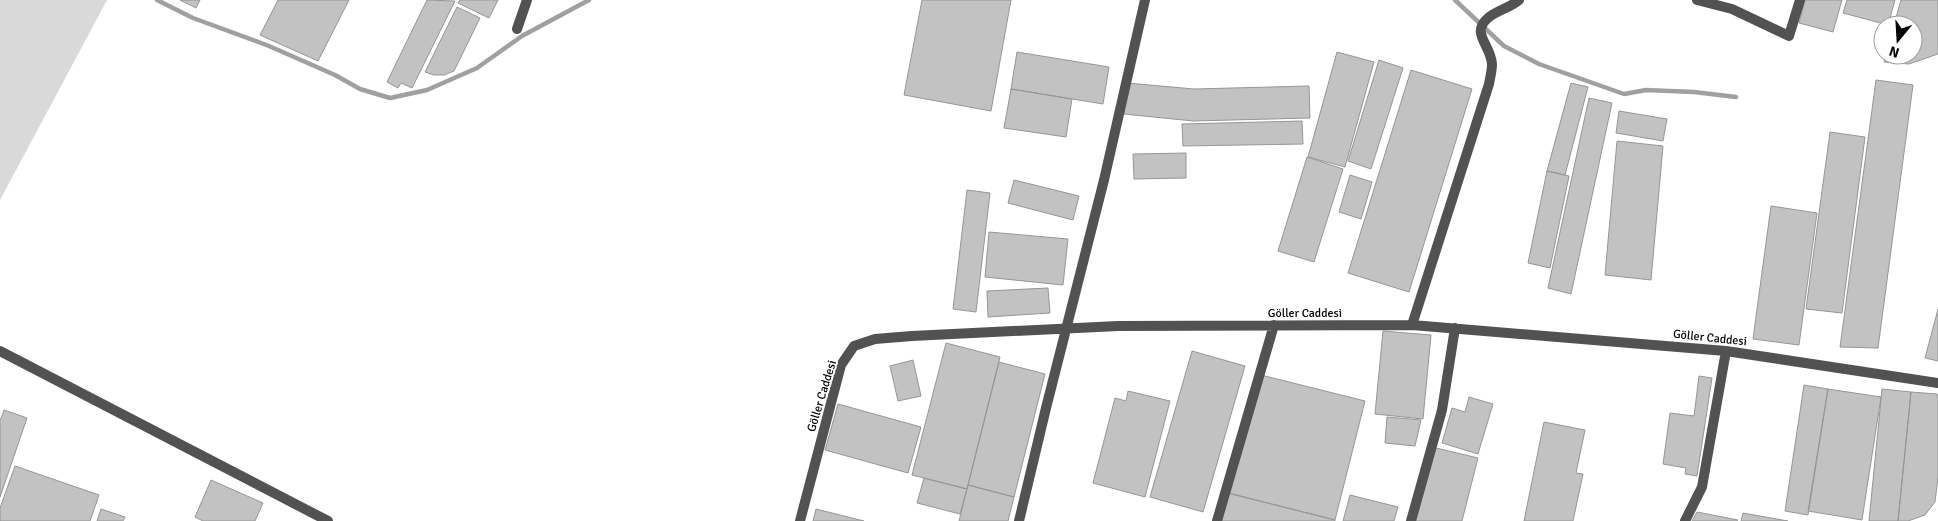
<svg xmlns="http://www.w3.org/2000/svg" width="1938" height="521" font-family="Signika,sans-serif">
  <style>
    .green { fill: #d9d9d9 }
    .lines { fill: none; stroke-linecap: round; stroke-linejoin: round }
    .stream { stroke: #a0a0a0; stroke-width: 4.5 }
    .building { fill: #c2c2c2; stroke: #969696 }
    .street { stroke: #525252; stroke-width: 10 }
    .labels { text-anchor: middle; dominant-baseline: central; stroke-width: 4; stroke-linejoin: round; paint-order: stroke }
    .street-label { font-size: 12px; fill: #000; stroke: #fff }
  </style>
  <rect width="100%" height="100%" fill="#fff"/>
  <!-- green -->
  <path class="green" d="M0 0H107L0 200Z"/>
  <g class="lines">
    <!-- stream -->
    <path class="stream" d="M157 0 193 18 269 46 335 75 360 89 390 98 427 90 477 68 522 36 589 0
      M1455 0 1504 46 1539 64 1624 94 1646 90 1694 92 1736 97"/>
  </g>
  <!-- building -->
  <path class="building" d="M180 0H200L196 8Z
    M278 0H349L318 61 260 35Z
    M427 0 455 1 412 88 401 83 398 88 387 82Z
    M460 0H498L489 18 458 3Z
    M922 0H1011L991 111 904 95Z
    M1805 0H1842L1833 32 1799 23Z
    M1847 0H1895L1888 25 1843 13Z
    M1901 0H1938V54L1909 64 1884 62 1886 55H1913V25H1894Z
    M457 7 480 18 454 71 444 75H434L425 72Z
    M1017 52 1109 67 1103 104 1011 89Z
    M1337 52 1374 62 1345 167 1308 157Z
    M1379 60 1403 68 1371 169 1348 161Z
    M1411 70 1472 89 1409 292 1348 273Z
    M1876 80 1913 85 1878 348 1840 347Z
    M1127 83 1194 89 1309 86 1310 118 1193 121 1124 114Z
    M1571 83 1588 87 1565 175 1547 171Z
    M1011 89 1072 99 1066 137 1004 128Z
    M1589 98 1612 103 1571 294 1548 288Z
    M1619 111 1667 119 1663 141 1616 133Z
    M1302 121 1303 144 1183 146 1182 124Z
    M1830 132 1865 137 1842 313 1806 309Z
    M1617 141 1663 146 1651 280 1605 275Z
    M1186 153V178L1134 179 1133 154Z
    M1307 157 1343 169 1314 262 1278 251Z
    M1547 171 1569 176 1550 268 1528 263Z
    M1350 175 1372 182 1361 219 1339 212Z
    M1014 180 1079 196 1073 220 1008 203Z
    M967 190 990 193 976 312 953 309Z
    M1771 206 1817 213 1799 345 1753 339Z
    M989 232 1068 239 1063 285 985 277Z
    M1048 288 1050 313 988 317 987 291Z
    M1938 309V361L1925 358Z
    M1383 331 1431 335 1423 419 1375 414Z
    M946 343 1000 357 967 489 912 475Z
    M1192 351 1245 366 1203 512 1150 497Z
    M913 360 921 396 898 401 890 366Z
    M999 362 1045 374 1014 497 968 485Z
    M1261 375 1365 401 1335 520 1228 493Z
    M1699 376 1712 378 1697 476 1685 474 1686 468 1663 464 1670 413 1694 416Z
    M1804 385 1828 389 1808 515 1785 511Z
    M1828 389 1881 397 1862 520 1808 511Z
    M1882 389 1911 392 1898 521H1869Z
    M1128 391 1170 401 1145 497 1093 483 1115 398 1126 401Z
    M1911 392 1937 394 1938 397V477L1935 502 1925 515 1908 521H1898Z
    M1469 397 1493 404 1478 454 1442 443 1452 408 1465 412Z
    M838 404 921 427 908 473 825 450Z
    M4 410 27 418 0 497V421Z
    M1387 417 1421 420 1415 446 1385 443Z
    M1544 422 1585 430 1576 473 1583 474 1573 521H1524Z
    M1432 447 1478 458 1462 521H1414Z
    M15 466 99 495 90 521H0V508Z
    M924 478 967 489 960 514 917 503Z
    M211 480 263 503 255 521H203L195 517Z
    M968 485 1014 497 1008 521H959Z
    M1228 493 1335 520V521H1221Z
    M1350 495 1398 507 1394 521H1343Z
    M101 509 125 517 123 521H97Z
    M816 509 864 521H813Z
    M1697 512 1738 520 1737 521H1692Z
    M1743 513 1788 521H1741Z"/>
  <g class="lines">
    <!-- street -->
    <path class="street" d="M1697 0 1732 9 1789 36 1800 0
      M517 29 527 0
      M1412 325 1489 84C1490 78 1492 71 1492 64 1491 45 1470 33 1488 18 1497 10 1510 8 1519 0
      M0 351 328 521
      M800 521 841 365 854 346 875 339 912 336 1118 326 1412 325 1726 351 1938 383
      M1019 521 1046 408 1104 180 1145 0
      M1217 521 1274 325
      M1411 521 1442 410 1455 328
      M1685 521 1702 487 1726 351"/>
  </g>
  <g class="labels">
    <!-- street labels -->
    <g class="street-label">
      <text x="1305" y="313">Göller Caddesi</text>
      <text transform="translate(1710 338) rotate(6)">Göller Caddesi</text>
      <text transform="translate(822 396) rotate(-73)">Göller Caddesi</text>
    </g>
  </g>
  <!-- north arrow -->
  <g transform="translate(1898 40) rotate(198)"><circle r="24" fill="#ffffff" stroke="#999999"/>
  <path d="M0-4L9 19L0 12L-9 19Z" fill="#000000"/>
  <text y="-8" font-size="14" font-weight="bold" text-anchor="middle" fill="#000000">N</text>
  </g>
</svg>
